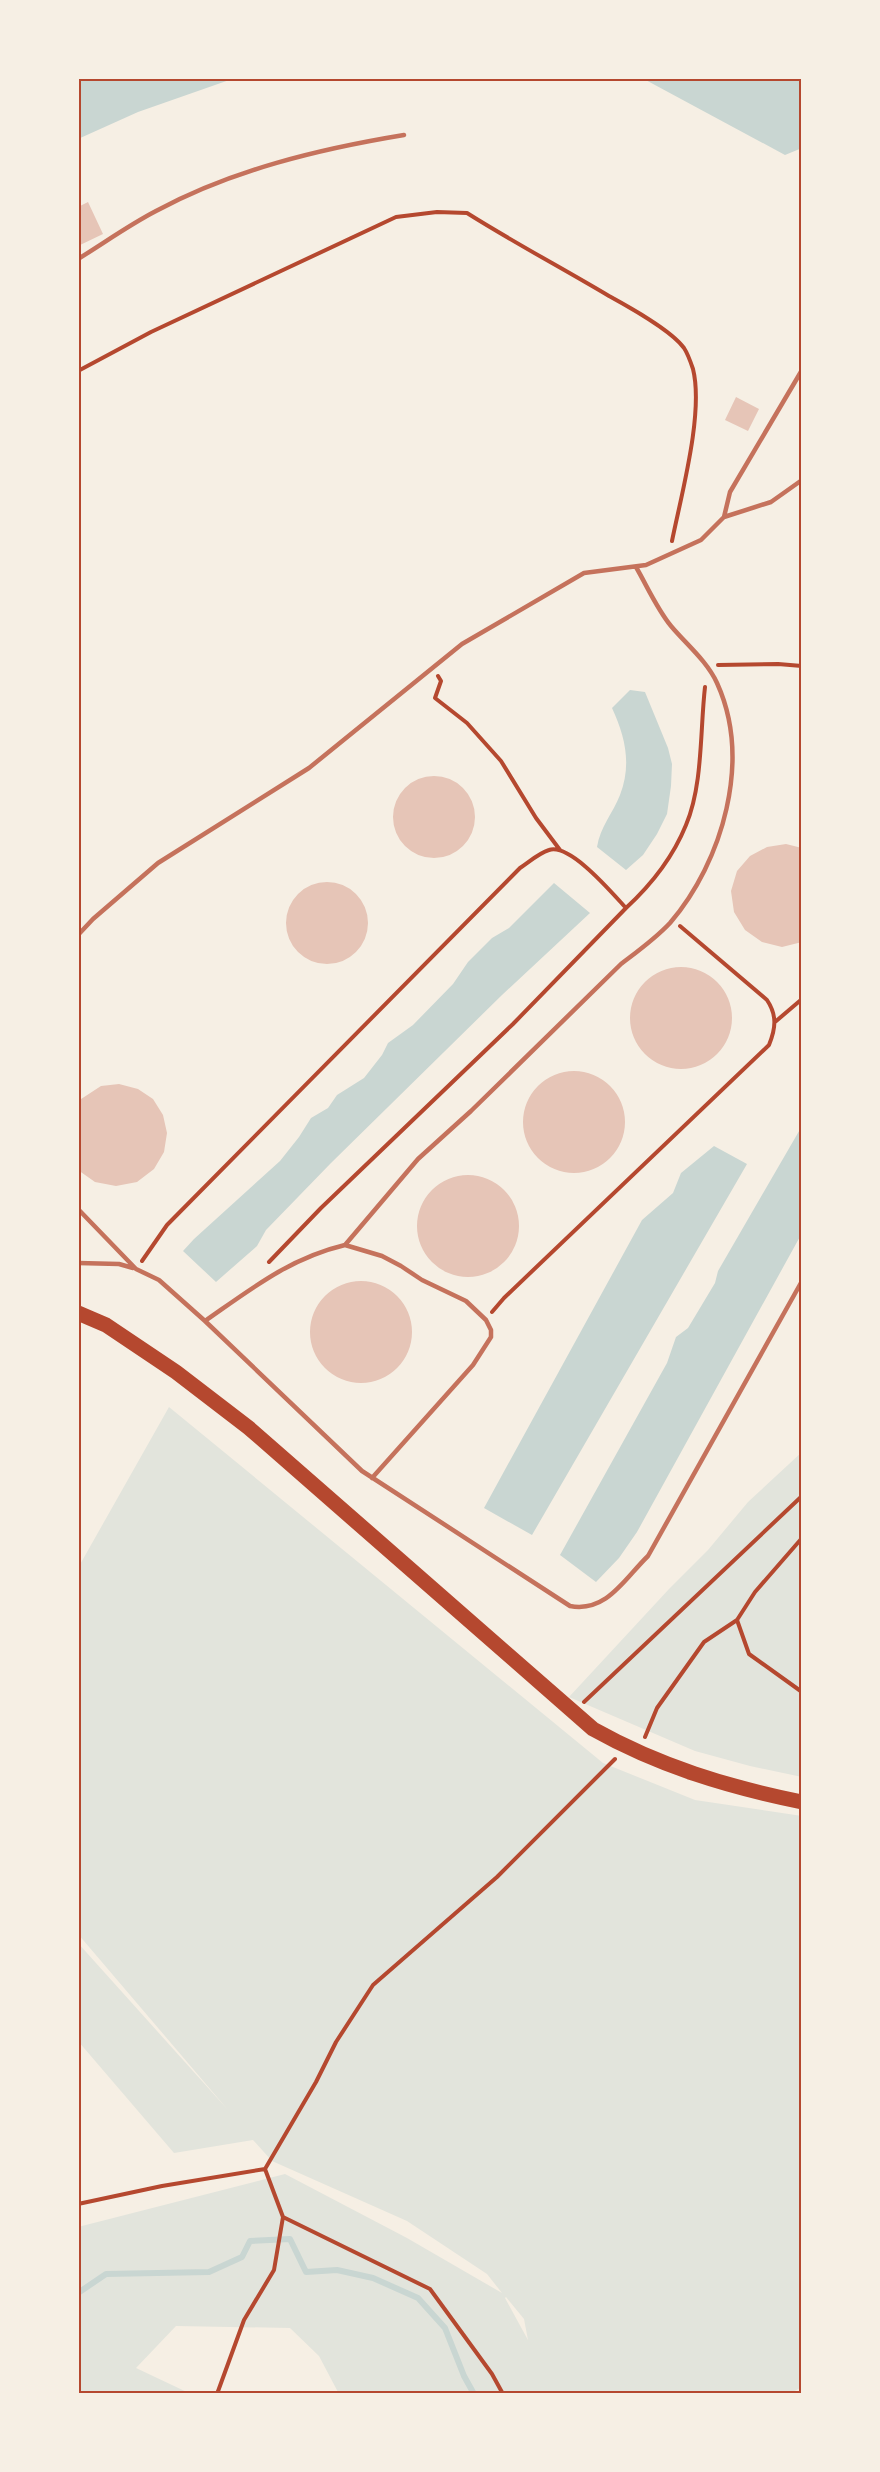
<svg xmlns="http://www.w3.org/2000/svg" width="880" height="2472" font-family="'Varela Round',sans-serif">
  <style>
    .green { fill: #e2e4dc; fill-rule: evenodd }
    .water { fill: #c9d6d2 }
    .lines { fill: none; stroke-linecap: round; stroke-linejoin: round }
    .stream { stroke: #c9d6d2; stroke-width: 6 }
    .building { fill: #e6c5b7 }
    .path { stroke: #b5482f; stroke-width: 4 }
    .service { stroke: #c5725c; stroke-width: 4.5 }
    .primary { stroke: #b5482f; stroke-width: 15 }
    .neatline { fill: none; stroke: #b5482f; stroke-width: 2 }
  </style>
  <rect width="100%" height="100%" fill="#f6efe4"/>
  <!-- green -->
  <path class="green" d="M169 1407 603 1763 695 1800 802 1816V2387L789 2394H339L319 2356 290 2328 176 2326 136 2368 191 2394H78V2227L285 2174 407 2238 502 2293 487 2274 407 2221 272 2161 253 2140 174 2153 78 2041V1943L228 2110 78 1934V1568ZM506 2297 524 2319 528 2340 505 2298Z
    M802 1452V1777L750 1766 695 1751 569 1697 669 1589 708 1550 748 1502Z"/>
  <!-- water -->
  <path class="water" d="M78 78H235L138 112 78 139Z
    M642 78H802V148L785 155Z
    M630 690 645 692 668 748 672 764 671 786 667 814 657 834 643 855 626 870 597 847C600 827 613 813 620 795 632 764 625 736 612 708Z
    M554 883 590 913 502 995 331 1163 266 1230 257 1246 216 1282 183 1251 194 1239 280 1161 299 1137 311 1118 328 1108 337 1095 364 1078 382 1055 388 1043 413 1025 453 984 468 962 492 938 509 928Z
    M802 1126V1233L637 1532 619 1558 596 1582 560 1555 667 1363 676 1337 688 1328 715 1283 718 1271Z
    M714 1146 747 1164 532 1535 484 1508 642 1220 673 1193 681 1173Z"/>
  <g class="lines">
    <!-- stream -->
    <path class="stream" d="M78 2293 106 2274 209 2272 242 2257 250 2241 290 2239 306 2272 337 2270 373 2278 418 2298 445 2328 464 2376 474 2394"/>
  </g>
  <!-- building -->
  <path class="building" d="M88 202 103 234 78 246V207Z
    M736 397 759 409 748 431 725 420Z
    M393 817a41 41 0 1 1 82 0a41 41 0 1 1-82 0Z
    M786 844 802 848V942L782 947 762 942 745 930 734 912 731 891 737 871 750 856 767 847Z
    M286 923a41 41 0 1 1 82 0a41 41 0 1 1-82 0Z
    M630 1018a51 51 0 1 1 102 0a51 51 0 1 1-102 0Z
    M523 1122a51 51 0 1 1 102 0a51 51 0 1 1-102 0Z
    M119 1084 138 1089 153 1099 163 1115 167 1133 164 1152 154 1169 137 1182 116 1186 95 1182 78 1170V1101L101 1086Z
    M417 1226a51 51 0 1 1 102 0a51 51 0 1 1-102 0Z
    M310 1332a51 51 0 1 1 102 0a51 51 0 1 1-102 0Z"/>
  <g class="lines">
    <!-- path -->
    <path class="path" d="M78 371 151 332 396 217 437 212 467 213C513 242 562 268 609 296 629 307 671 330 684 348 688 354 691 363 693 369 704 413 681 496 672 541
      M718 665 778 664 802 666
      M438 676 441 681 435 698 467 723 501 761 536 818 560 850
      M775 1022 802 999
      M142 1261 167 1225 520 868C529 862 539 853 549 850 570 843 612 893 626 908 651 885 673 857 686 825 703 785 700 730 705 687
      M269 1262 321 1208 513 1024 626 908
      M492 1312 504 1298 769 1045C776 1028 777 1015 767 1000L680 926
      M737 1620 749 1654 802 1692
      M584 1702 802 1496
      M645 1737 657 1708 704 1642 737 1620 755 1592 802 1538
      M265 2169 316 2082 336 2042 373 1985 497 1877 615 1759
      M78 2204 162 2186 265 2169
      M283 2217 430 2289 492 2374 503 2394
      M217 2394 244 2320 274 2270 283 2217 265 2169"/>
    <!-- service -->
    <path class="service" d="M78 259C104 243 129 225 156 211 232 170 319 149 404 135
      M724 517 730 492 802 370
      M78 935 93 919 158 863 309 768 462 644 584 573 646 565 701 540 724 517 771 502 802 480
      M78 1209 136 1269 159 1280 205 1321 362 1471 570 1606C607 1613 625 1578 648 1556L802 1281
      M78 1263 119 1264 133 1268
      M205 1321C251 1289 290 1258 345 1245
      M372 1478 473 1365 491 1337V1330L486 1320 466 1301 422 1280 401 1266 382 1256 345 1245 418 1159 471 1111 621 964C638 951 655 939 670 923 723 861 752 760 717 683 707 661 686 644 671 626 657 609 647 586 636 567"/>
    <!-- primary -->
    <path class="primary" d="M78 1313 106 1325 176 1372 249 1428 593 1729C659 1766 728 1787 802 1802"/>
  </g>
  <!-- border -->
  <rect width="880" height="2472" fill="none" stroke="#f6efe4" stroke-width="159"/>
  <rect x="80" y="80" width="720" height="2312" class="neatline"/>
</svg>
